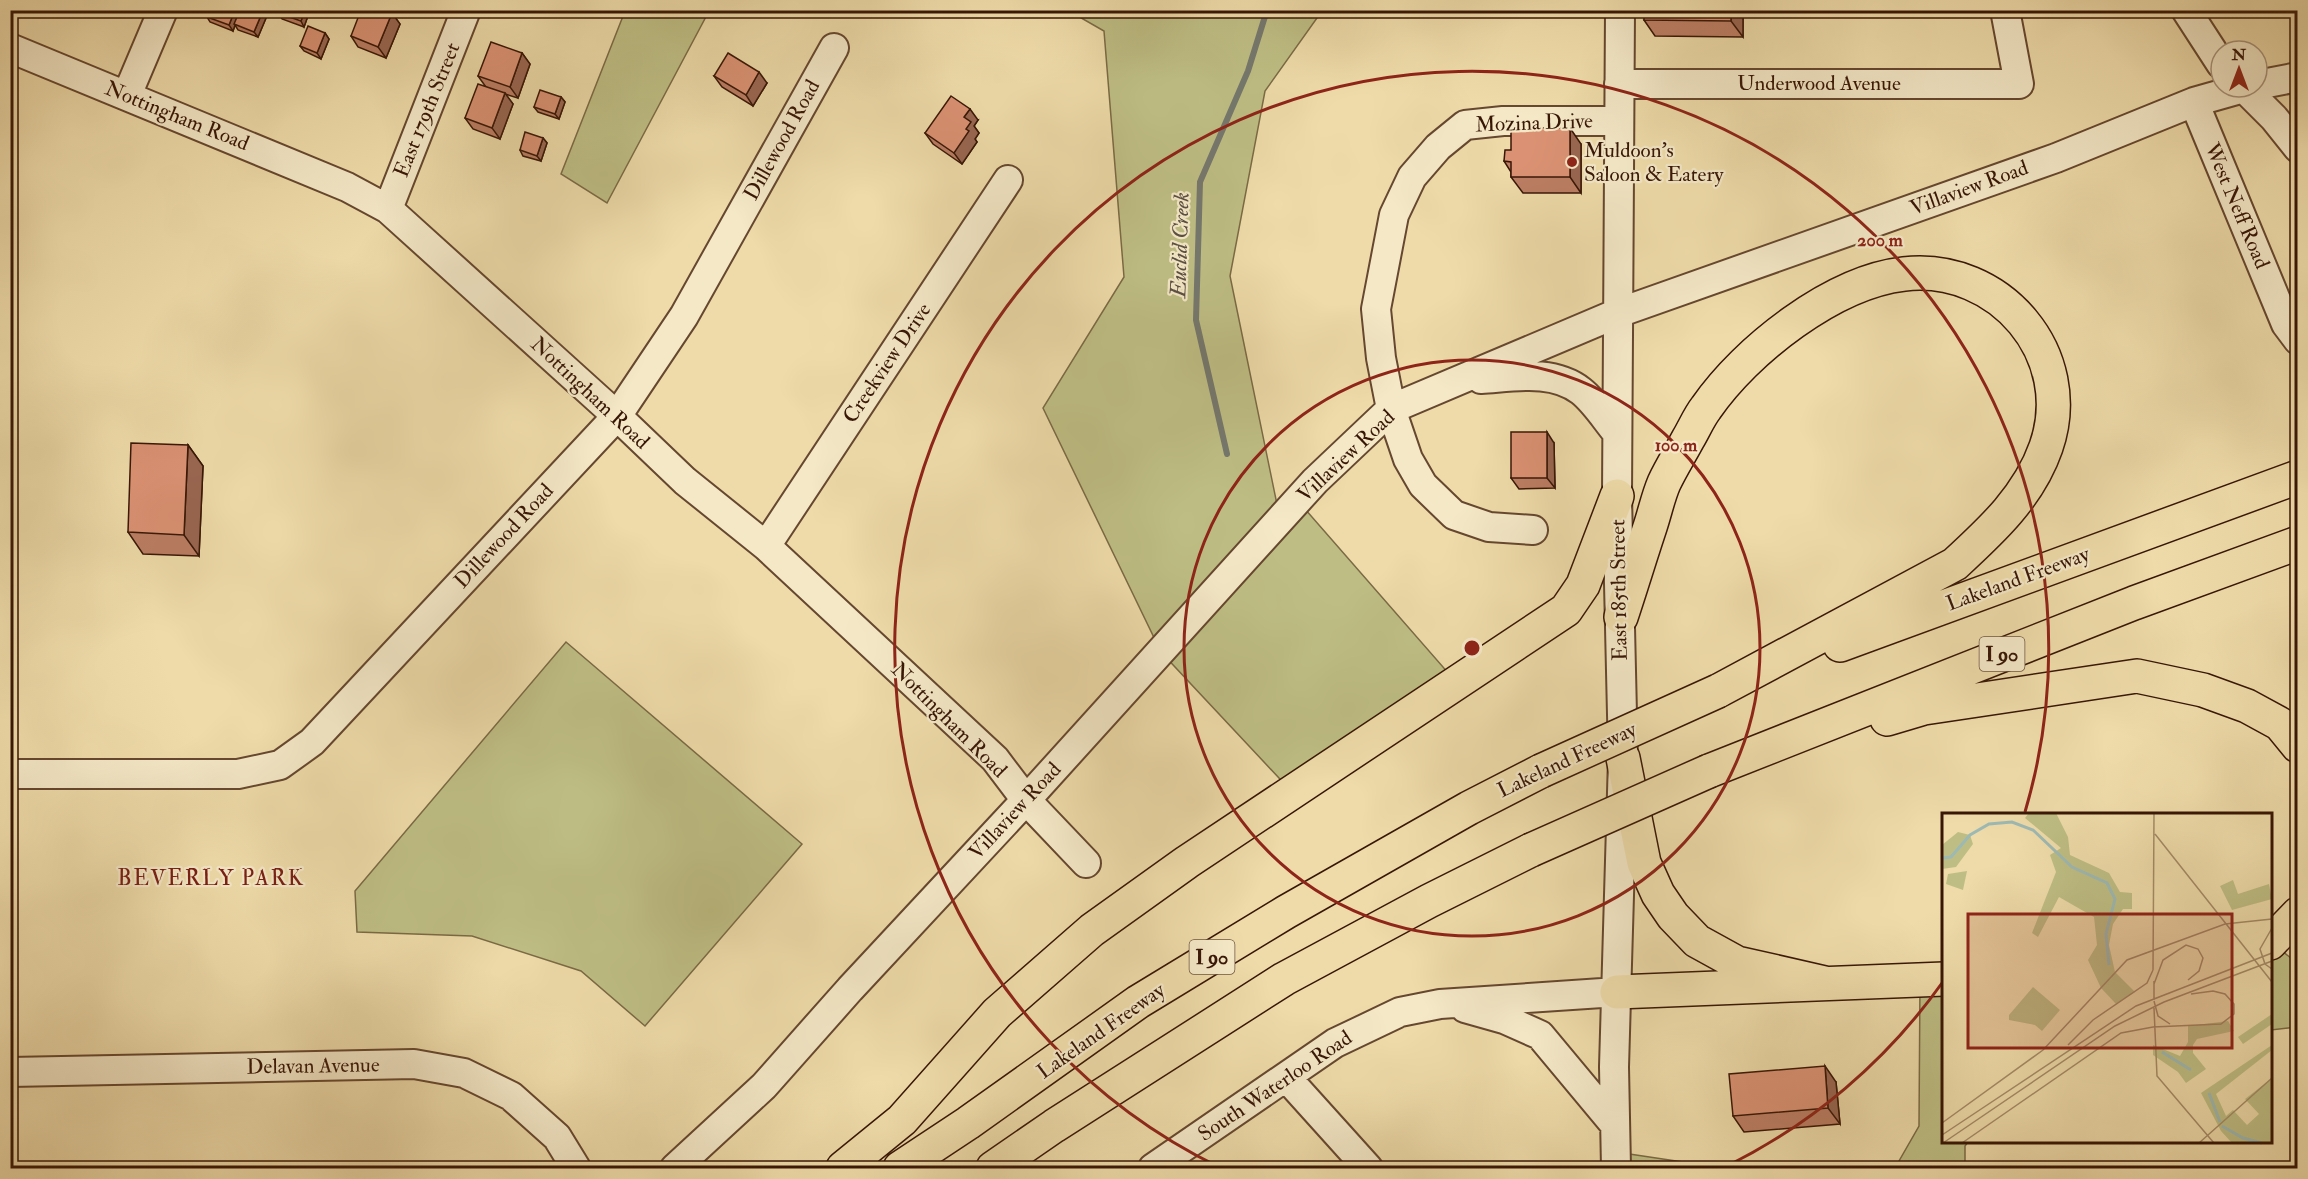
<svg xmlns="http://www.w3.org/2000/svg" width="2308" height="1179" font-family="'IM FELL Double Pica',serif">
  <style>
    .green { fill: #bebe84; stroke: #7b6a45; stroke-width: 1.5 }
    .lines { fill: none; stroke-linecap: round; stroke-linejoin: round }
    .stream { stroke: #75786e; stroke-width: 6 }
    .minor-casing { stroke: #66472f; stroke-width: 32 }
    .highway-casing { stroke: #381606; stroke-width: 36 }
    .minor { stroke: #f4e8c7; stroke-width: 28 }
    .highway { stroke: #eedba9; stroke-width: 33 }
    .highway-bridge-casing { stroke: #381606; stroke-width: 36; stroke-linecap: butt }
    .highway-bridge { stroke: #eedba9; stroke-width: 33 }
    .wall { fill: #bc7e64; stroke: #381606; stroke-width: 1.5 }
    .shaded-wall { fill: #996651; stroke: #381606; stroke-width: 1.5 }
    .building { fill: #db9274; stroke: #381606; stroke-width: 1.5 }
    .ring { fill: none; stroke: #8f2418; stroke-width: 3 }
    .poi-dot { fill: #8f2418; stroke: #f4e8c7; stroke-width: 2 }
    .labels { text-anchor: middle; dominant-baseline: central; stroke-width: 4.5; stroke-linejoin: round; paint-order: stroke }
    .shield { fill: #f4e8c7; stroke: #705540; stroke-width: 1.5 }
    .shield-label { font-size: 20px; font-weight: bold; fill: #381606 }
    .street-label { font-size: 21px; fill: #381606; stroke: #f4e8c7 }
    .poi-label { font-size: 21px; fill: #381606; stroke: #f4e8c7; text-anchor: start }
    .water-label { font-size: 22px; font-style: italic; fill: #5b4f43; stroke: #f4e8c7 }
    .neighbourhood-label { font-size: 22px; letter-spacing: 1.5px; fill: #7a1f14; stroke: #f4e8c7 }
    .inset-river { fill: none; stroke: #9db9b3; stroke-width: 3 }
    .inset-road { fill: none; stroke: #a58c68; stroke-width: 1.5 }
    .view { fill: #8f2418; fill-opacity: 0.15; stroke: #8f2418; stroke-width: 3 }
    .inset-edge { fill: none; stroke: #381606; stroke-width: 3 }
    .centre { fill: #8f2418; stroke: #f4e8c7; stroke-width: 3 }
    .ring-label { font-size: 18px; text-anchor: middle; font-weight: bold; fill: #8f2418; stroke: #f4e8c7; stroke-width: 4.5; stroke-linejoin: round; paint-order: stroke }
  </style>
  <rect width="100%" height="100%" fill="#eedba9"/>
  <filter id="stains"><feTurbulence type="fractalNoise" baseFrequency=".00333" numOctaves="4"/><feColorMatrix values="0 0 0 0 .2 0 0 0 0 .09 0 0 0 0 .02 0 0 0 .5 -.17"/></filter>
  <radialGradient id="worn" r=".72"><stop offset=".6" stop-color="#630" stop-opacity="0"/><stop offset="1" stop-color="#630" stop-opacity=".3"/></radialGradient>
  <!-- green -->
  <path class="green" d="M625 11H709L607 203 561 174Z
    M1069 11H1322L1265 91 1230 276 1280 519 1298 501 1457 683 1293 793 1161 652 1043 408 1124 277 1104 31Z
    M566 642 802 844 645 1026 581 971 472 936 357 932 355 891Z
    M2271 942 2297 963V1027L2271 1030Z
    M1943 979 1944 1142H1968L1965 1146V1168H1895L1919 1126 1920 980Z
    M1616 1152 1723 1168H1616Z"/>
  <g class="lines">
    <!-- stream -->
    <path class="stream" d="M1227 454 1196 320 1200 182 1248 71 1267 10"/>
    <!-- minor casing -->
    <g class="minor-casing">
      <path id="minor" d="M2186 10 2221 64
        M10 48 347 187 388 209 617 416 685 481 766 546 995 759 1026 800 1086 863
        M1619 84H2019L2005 10
        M2257 85 2298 77
        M2243 87 2274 118 2298 148
        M127 95 163 10
        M2194 102 2286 324 2298 340
        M388 209 466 10
        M1481 379C1514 377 1553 369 1581 391 1595 402 1606 420 1617 433
        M1533 530 1489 527 1454 515 1423 485 1408 459 1391 409 1381 358 1376 309 1394 215 1412 177 1438 147 1465 125 1503 121H1619
        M766 546 1008 180
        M10 774H238L280 765 312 742 617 416 684 316 834 48
        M1465 1008 1504 1019 1540 1035 1615 1125
        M10 1072 414 1064 464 1073 511 1096 557 1137 576 1168
        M1286 1077 1368 1168
        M675 1168 764 1086 850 989 1026 800 1315 481 1391 409 1618 313 2056 158 2194 102 2247 87
        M1153 1168 1335 1043 1400 1012 1440 1004 1617 992
        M1616 1168 1614 1067 1623 758 1617 496 1620 10"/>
    </g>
    <!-- highway casing -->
    <g class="highway-casing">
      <path id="highway" d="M1621 617C1631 587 1640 557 1650 527 1655 512 1658 497 1664 483 1671 468 1680 454 1688 439 1694 429 1699 417 1706 408 1746 350 1833 282 1904 274 2000 263 2078 355 2046 447 2029 496 1992 530 1955 564L1718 691
        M1840 645 2298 477
        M1887 719 1924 708 2137 676 2203 690 2247 706 2280 724 2298 746
        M1623 758 1644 863 1658 894 1673 916 1697 941 1737 963 1825 983
        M1709 771 2134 603 2298 543
        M2270 943 2298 914
        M1617 992 1944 979
        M843 1168 902 1120 997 1013 1092 930 1187 862 1566 610 1583 585 1617 496
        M900 1168 968 1123 1138 1002 1286 912 1469 808 1541 771
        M993 1168 1054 1126 1284 979 1429 901 1531 850"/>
    </g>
    <!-- minor -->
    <use href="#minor" class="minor"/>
    <!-- highway -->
    <use href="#highway" class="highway"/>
    <!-- highway-bridge casing -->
    <g class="highway-bridge-casing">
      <path id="highway-bridge" d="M1541 771 1718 691
        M1531 850 1709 771"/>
    </g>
    <!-- highway-bridge -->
    <use href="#highway-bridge" class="highway-bridge"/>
  </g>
  <!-- wall -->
  <path class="wall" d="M310 10 304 27 282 19 278 13Z
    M386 10H405L402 17Z
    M1743 10V37L1655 36 1644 20Z
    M392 13 400 24 386 58 358 47 351 36Z
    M207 17 266 18 258 37 238 30 235 25 233 31 210 22Z
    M325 33 329 39 321 59 304 51 300 46Z
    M522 53 530 64 518 98 505 94 513 104 500 139 473 129 465 118 486 87 478 76Z
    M714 76 767 83 753 106 722 87Z
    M561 97 565 102 559 119 538 112 534 107Z
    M978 120 974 126 979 133 975 139 977 142 962 164 933 144 925 133Z
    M543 138 547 143 541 161 523 156 520 150Z
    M1581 144V193H1523L1511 177V172L1504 161 1511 150Z
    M1554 443 1555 488 1519 489 1511 478Z
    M188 445 203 466 199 556 143 554 128 532Z
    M1836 1082 1840 1124 1744 1132 1733 1116Z"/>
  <!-- shaded-wall -->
  <path class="shaded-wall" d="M235 10H240V11L233 31 229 25Z
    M305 10H310L304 27 301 21Z
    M397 10H405L402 17Z
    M1731 10H1743V37L1731 21Z
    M262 13 266 18 258 37 254 32Z
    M392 13 400 24 386 58 378 47Z
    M325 33 329 39 321 59 317 53Z
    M522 53 530 64 518 98 510 87Z
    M759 72 767 83 753 106 746 95Z
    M505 93 513 104 500 139 492 128Z
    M561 97 565 102 559 119 555 114Z
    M970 109 978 120 974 126 979 133 975 139 977 142 962 164 954 153 966 129 964 117Z
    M1570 128 1581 144V193L1570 177Z
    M543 138 547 143 541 161 537 156Z
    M1547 432 1554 443 1555 488 1547 478Z
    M188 445 203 466 199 556 184 535Z
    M1825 1066 1836 1082 1840 1124 1828 1108Z"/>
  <!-- building -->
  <path class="building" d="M209 10H235L229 25 207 17Z
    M240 10H257L262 13 254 32 234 24Z
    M279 10H305L301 21 278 13Z
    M361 10H385L392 13 378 47 351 36Z
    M1644 10H1731V21L1644 20Z
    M308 26 325 33 317 53 300 46Z
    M491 42 522 53 510 87 478 76Z
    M728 53 759 72 746 95 714 76Z
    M478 84 505 93 492 128 465 118Z
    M540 90 561 97 555 114 534 107Z
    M951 96 970 109 964 117 971 122 966 129 969 131 954 153 925 133Z
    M1511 128H1570V177H1511V162L1504 161 1505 150H1511Z
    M525 132 543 138 537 156 520 150Z
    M1511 432H1547V478H1511Z
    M131 443 188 445 184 535 128 532Z
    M1825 1066 1828 1108 1733 1116 1729 1074Z"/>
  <!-- distance rings -->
  <g class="ring">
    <circle cx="1472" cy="648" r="288"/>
    <path d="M1942 983A577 577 0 0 1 1725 1167M1219 1167A577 577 0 1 1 2025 812"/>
  </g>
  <!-- markers -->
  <circle class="poi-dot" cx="1572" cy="162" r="6"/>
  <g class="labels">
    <!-- shield labels -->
    <g class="shield">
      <rect x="1979.5" y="637" width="45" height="34" rx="4.5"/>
      <rect x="1189.5" y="940" width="45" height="34" rx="4.5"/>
    </g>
    <g class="shield-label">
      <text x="2002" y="654">I 90</text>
      <text x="1212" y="957">I 90</text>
    </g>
    <!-- street labels -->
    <g class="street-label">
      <text x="1819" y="83">Underwood Avenue</text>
      <text transform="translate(427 110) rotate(-68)">East 179th Street</text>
      <text transform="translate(177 116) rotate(22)">Nottingham Road</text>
      <text transform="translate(1534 123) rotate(-2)">Mozina Drive</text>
      <text transform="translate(782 140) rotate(-61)">Dillewood Road</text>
      <text transform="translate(1969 188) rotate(-20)">Villaview Road</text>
      <text transform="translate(2237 206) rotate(67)">West Neff Road</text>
      <text transform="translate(887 363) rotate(-56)">Creekview Drive</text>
      <text transform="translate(590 393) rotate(43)">Nottingham Road</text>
      <text transform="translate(1346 456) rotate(-43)">Villaview Road</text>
      <text transform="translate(504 536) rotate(-47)">Dillewood Road</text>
      <text transform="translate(2018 579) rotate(-20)">Lakeland Freeway</text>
      <text transform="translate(1619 590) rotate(-91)">East 185th Street</text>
      <text transform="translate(949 720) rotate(45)">Nottingham Road</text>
      <text transform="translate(1567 760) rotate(-25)">Lakeland Freeway</text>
      <text transform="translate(1015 811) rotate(-47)">Villaview Road</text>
      <text transform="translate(1101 1031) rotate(-35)">Lakeland Freeway</text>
      <text transform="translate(313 1066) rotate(-1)">Delavan Avenue</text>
      <text transform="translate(1275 1086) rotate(-34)">South Waterloo Road</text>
    </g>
    <!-- poi labels -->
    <g class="poi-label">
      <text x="1584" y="150">Muldoon's<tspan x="1584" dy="24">Saloon &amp; Eatery</tspan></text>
    </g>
    <!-- water labels -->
    <g class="water-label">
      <text transform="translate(1180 245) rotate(-88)">Euclid Creek</text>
    </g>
    <!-- neighbourhood labels -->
    <g class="neighbourhood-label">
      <text x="211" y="878">BEVERLY PARK</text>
    </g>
  </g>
  <!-- overview -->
  <g transform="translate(1942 813)">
    <rect width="330" height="330" fill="#eedba9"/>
    <path d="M87 0H114L126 24 128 42 167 60 178 79 190 80V96H181L171 111 167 132 173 159 193 179 174 191 159 175 146 147 155 132 152 104 117 84 96 124 90 120 114 59 108 42 119 35 83 5ZM16 19 28 22 31 31 14 54 0 56V32ZM25 58 21 77 4 71 6 61ZM291 67 296 81 327 71 330 86 290 97 278 73ZM91 174 118 197 100 218 93 212 67 207V202ZM330 201V211L301 231 296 224ZM286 208 292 218 255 226 251 232V240L264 256 244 270 236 259 211 242V232L238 243 246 229V213ZM330 232V237L274 281 284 303 291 297 305 312 317 301 303 286 330 265V330H290L279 318 259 280Z" fill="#bebe84"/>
    <path class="inset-river" d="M0 45 9 44 28 22 47 11 70 9 91 17 130 54 165 70 173 86 164 121 167 152M220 239 249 257M267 280 278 309M280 313 301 325 320 330"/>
    <path class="inset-road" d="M213 21 330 169M330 115 318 136 323 151 330 156M211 157 212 0M212 168V187M212 171 221 147 244 132 256 136 261 145 257 158 246 167M212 188 216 203 228 211M212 195 215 263 272 330M211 214 279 211 292 201V191L283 181 271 178 249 181M126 232 151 207 205 170 211 157M0 310 101 237 185 147 283 111 330 106M0 322 194 193 330 140M1 330 173 213 222 189 330 148M20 330 179 220 211 214M257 330 330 265"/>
    <path class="view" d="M26 101H290V235H26Z"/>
    <rect width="330" height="330" class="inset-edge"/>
  </g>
  <circle cx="1472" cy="648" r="9" class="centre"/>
  <g class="ring-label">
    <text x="1880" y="246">200 m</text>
    <text x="1676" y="451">100 m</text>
  </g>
  <!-- margin -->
  <rect width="2308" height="1179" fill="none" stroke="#eedba9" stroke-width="36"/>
  <rect x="12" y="12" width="2284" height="1155" fill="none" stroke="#381606" stroke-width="3"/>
  <rect x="18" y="18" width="2272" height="1143" fill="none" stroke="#381606" stroke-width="1.5"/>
  <!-- north arrow -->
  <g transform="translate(2239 69)"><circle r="28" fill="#f4e8c7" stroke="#a9947a" stroke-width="1.5"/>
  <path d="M0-4.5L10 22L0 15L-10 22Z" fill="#8f2418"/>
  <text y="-9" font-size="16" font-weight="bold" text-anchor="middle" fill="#381606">N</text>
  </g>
  <rect width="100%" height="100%" filter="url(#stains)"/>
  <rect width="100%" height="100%" fill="url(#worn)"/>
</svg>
